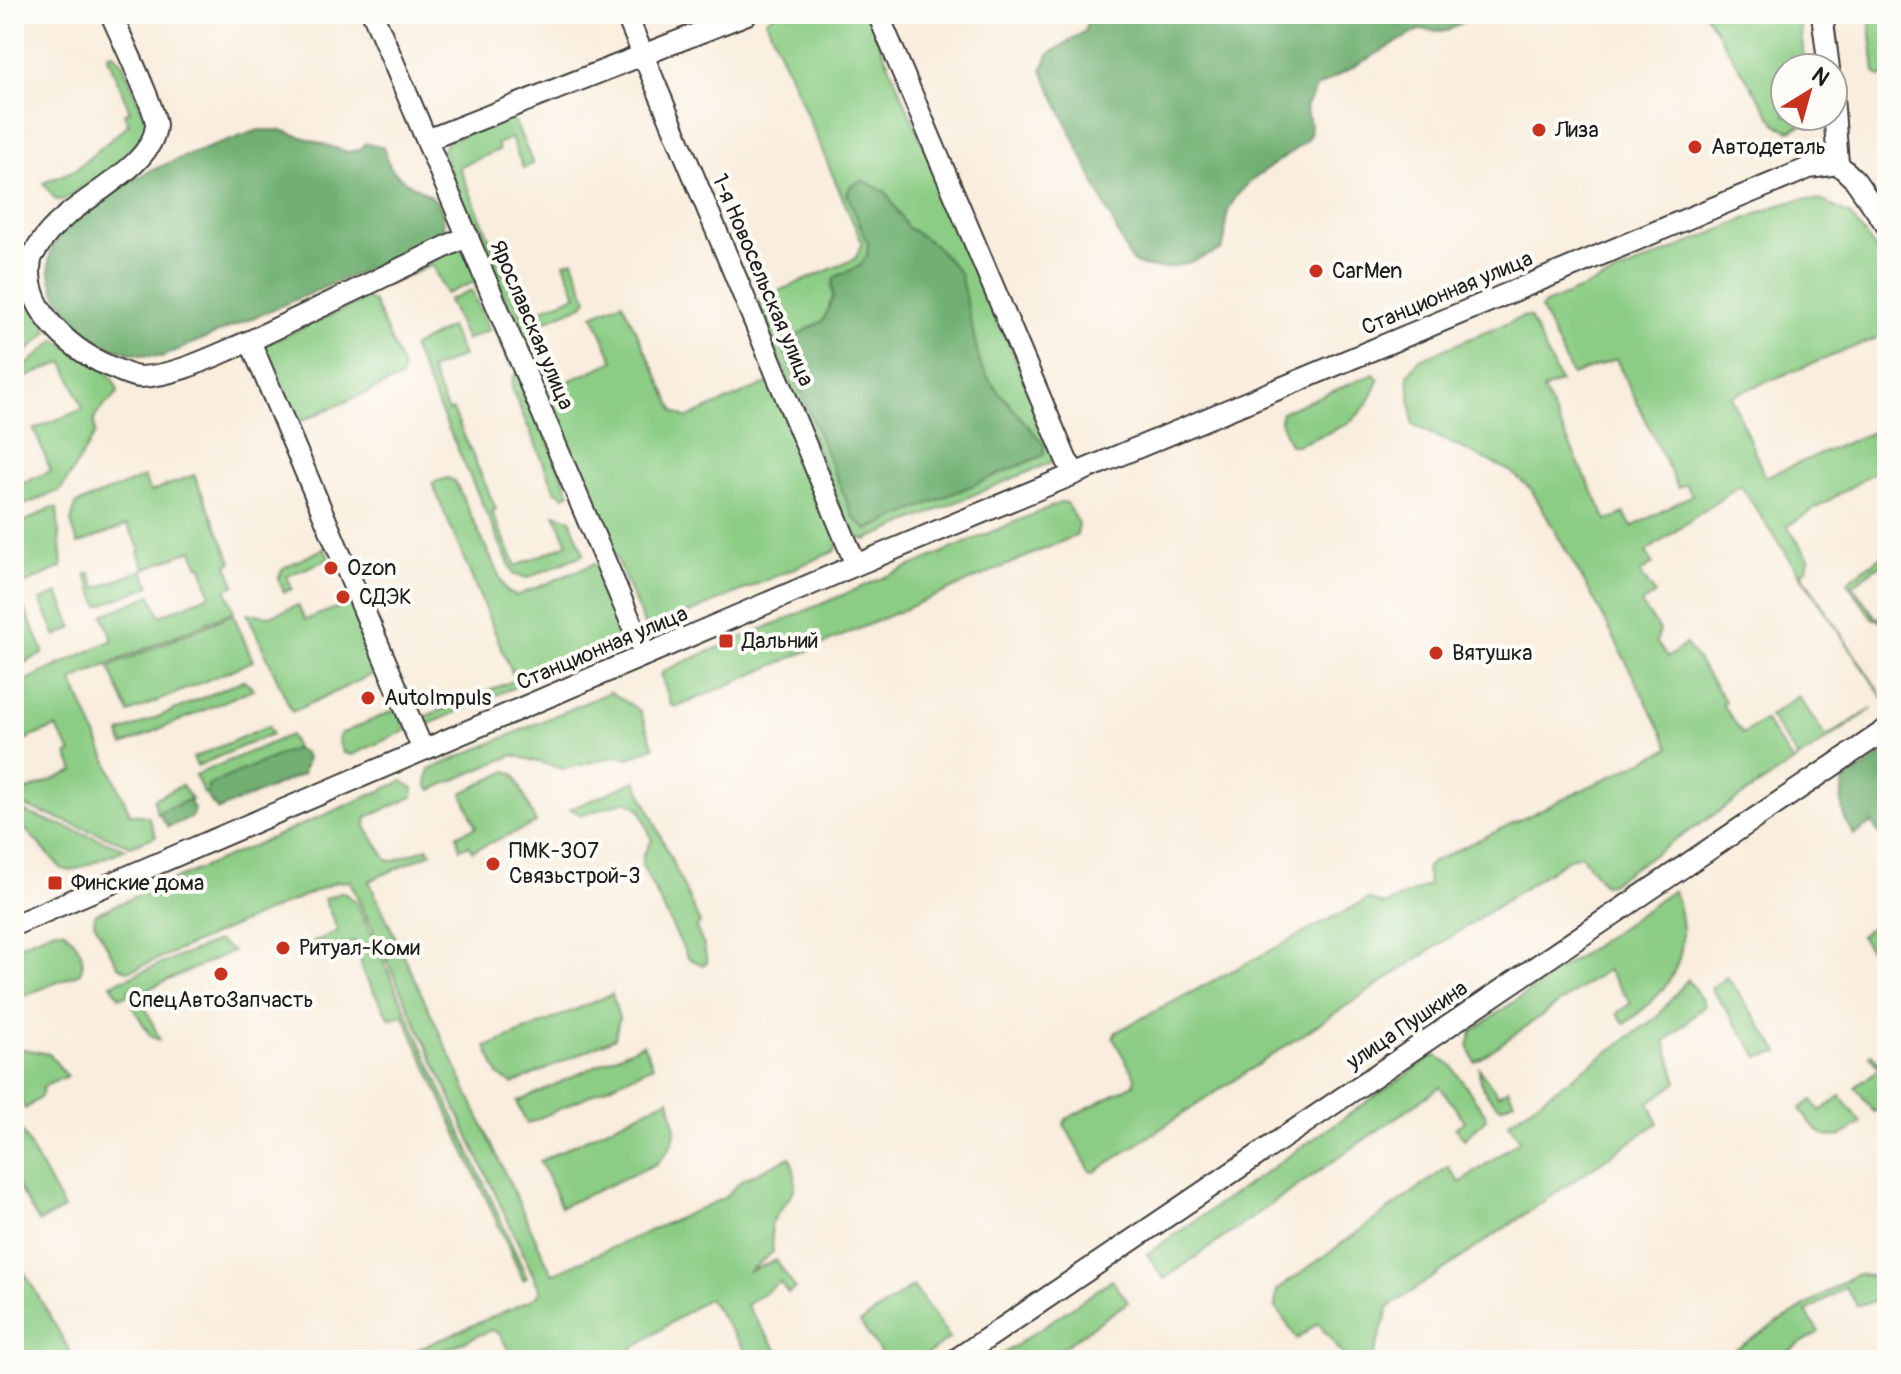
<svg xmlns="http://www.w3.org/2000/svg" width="1901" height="1374" font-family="Pangolin,sans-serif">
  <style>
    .green { fill: #8ccd85; stroke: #547450; stroke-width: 2 }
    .forest { fill: #71b072; stroke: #466647; stroke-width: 2 }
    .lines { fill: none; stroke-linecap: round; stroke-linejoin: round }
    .minor-casing { stroke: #3d3b39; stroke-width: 24 }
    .minor { stroke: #fff; stroke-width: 20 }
    .poi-dot { fill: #c8321e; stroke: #fdfcf7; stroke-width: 3 }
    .labels { text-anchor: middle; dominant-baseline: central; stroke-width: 8; stroke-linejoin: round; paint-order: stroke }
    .poi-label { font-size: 22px; fill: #1c1c1c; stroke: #fdfcf7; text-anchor: start }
    .street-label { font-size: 22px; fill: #1c1c1c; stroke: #fdfcf7 }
  </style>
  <rect width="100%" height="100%" fill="#fdfcf7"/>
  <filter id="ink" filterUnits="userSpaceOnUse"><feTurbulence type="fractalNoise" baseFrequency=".0125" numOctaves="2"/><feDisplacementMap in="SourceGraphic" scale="16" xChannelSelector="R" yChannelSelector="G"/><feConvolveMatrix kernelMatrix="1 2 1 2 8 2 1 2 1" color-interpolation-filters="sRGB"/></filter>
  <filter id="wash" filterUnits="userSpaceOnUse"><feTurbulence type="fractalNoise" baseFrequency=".006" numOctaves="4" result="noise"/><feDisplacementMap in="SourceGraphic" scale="32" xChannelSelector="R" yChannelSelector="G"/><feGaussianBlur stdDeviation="1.8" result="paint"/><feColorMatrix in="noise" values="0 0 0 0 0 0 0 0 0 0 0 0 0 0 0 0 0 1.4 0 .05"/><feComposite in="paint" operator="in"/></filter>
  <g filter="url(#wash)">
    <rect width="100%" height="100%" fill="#f9eddd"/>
    <!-- green -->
    <path class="green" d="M776 14H867L1055 450 1052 462 866 540 852 535 757 304 759 299 855 259 862 243 766 20Z
      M1705 14H1799L1805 68H1785V116H1808L1806 123 1790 131 1777 126Z
      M1869 14H1887V75L1881 77 1875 73Z
      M113 53 122 62 148 123 145 136 118 164 64 200H56L43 183 75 170 129 124 124 114 130 111 107 55Z
      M506 118 515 122 533 164 523 168 511 138 497 144 499 150 459 167 523 317 577 295 564 263 573 260 587 299 583 305 536 325 562 384 614 361 593 315 622 302 675 412 687 418 769 382 839 543 835 551 652 629 645 626 442 152 447 141Z
      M1802 199 1823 201 1850 215 1887 264V334L1731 396 1765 477 1887 426V465L1787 526 1809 558 1807 569 1801 573 1884 699 1740 485 1646 552 1653 563 1640 573 1655 594 1641 604 1660 630 1656 642 1668 657 1686 644 1725 701 1722 704 1743 734 1764 720 1793 762 1798 758 1769 716 1798 696 1826 737 1872 709C1786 769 1698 824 1611 883L1603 884 1581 855 1570 858 1095 1172 1090 1171 1064 1124 1066 1119 1134 1084 1135 1077 1113 1038 1116 1032 1368 899 1384 905 1429 885 1426 868 1432 862 1670 748 1596 603 1531 489 1510 471 1413 425 1408 375 1420 359 1525 316 1530 317 1560 382 1543 390 1607 521 1624 513 1632 527 1692 495 1686 484 1678 488 1616 359 1572 375 1541 309 1545 304 1776 206Z
      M458 246 468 250 514 358 511 366 474 282 446 294 432 265 387 285Z
      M14 259 21 266 48 332 14 363Z
      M471 290 489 330 466 340 448 300Z
      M367 298 374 302 403 368 401 378 296 423 291 419 263 346Z
      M450 327 463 356 430 370 448 412 453 410 496 509 492 512 516 566 568 544 555 514 570 519 584 554 528 578 514 575 412 347Z
      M56 340C77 353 114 367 118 393L98 412 94 420 95 434 61 490 14 509V487L51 471 34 429 83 409 64 362 14 382 18 372Z
      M519 373 570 493 564 496 555 490 512 389 513 376Z
      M1374 374 1379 380C1362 426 1338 428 1297 445H1290L1280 421 1282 412Z
      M194 475 232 562 227 565 235 585 226 589 234 611 72 680 130 814 148 816 156 836 131 846 14 802V774L18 772 26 791 74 771 67 754 71 752 56 727 14 744V686L113 640 103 615 151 595 160 616 210 595 202 566 199 567 192 550 145 569 138 552 141 550 127 525 78 544 71 522 76 504 144 477 150 492Z
      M447 478 455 481 506 591 516 596 594 564 600 568 630 637 420 728 419 719 515 680 432 483Z
      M1062 502 1067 503 1078 523 1077 535 677 707 671 705 661 676 663 671Z
      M51 508H57L62 567 15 588 43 650 42 654 14 668V527Z
      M325 548 329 559 287 576 292 589 284 592 278 579 283 568Z
      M1880 557 1887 560 1852 585 1877 619 1887 612V623L1872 618 1848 584 1849 580Z
      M143 570 150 586 99 606 86 574 90 573 97 588Z
      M58 593 73 628 56 636 40 600Z
      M354 601 380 671 292 712 247 613 270 616 298 605 305 620Z
      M233 614 253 661 129 713 109 667Z
      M244 680 253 689 123 745 120 733Z
      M610 692 640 711 654 747 629 758 618 756 563 769 513 755 431 790 427 786 429 770Z
      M397 709 407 730 352 755 343 753 338 740 340 734Z
      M268 726 272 734 197 766 193 758Z
      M290 735 298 753 204 794 195 775Z
      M507 771 515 775 536 823 472 851 469 845 460 849 457 835 476 827 462 793Z
      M403 781 413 788V797L367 817 366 827 387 860 393 861 427 848 431 853 369 881 552 1274 724 1198 742 1180 790 1157C805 1198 785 1194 771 1225L773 1252 748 1272 776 1260 795 1288 788 1293 780 1282 746 1305 784 1360H752L708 1298 615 1360H514L499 1333 491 1330 422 1360H393L533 1299 541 1292 350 881 336 882 137 968 127 971 118 966 94 922 95 914Z
      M636 781 700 923 696 928 704 946 707 963 703 965 688 958 642 865V857L652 840 640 809 627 801 582 815 570 809Z
      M182 785 192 800 157 814 154 799Z
      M14 808 126 849 72 871 62 869 14 817Z
      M1674 890C1695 954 1675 986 1625 1024L1617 1013 1631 1003 1607 970 1475 1062 1468 1046 1472 1031Z
      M343 892 357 903 527 1278 523 1280 403 1014 390 1019 363 973 354 941 319 957 313 942 338 931 324 899Z
      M1887 916V975L1860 936Z
      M55 930H63C76 940 88 957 80 973L14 1000V947Z
      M218 941 233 951 139 993 160 1040 151 1037 133 1007 131 996 139 993 136 986 128 989 130 995 119 997 111 984Z
      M1727 977 1779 1052 1759 1057 1711 988Z
      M1688 979 1705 1005 1665 1042 1677 1082 1649 1103 1658 1123 1389 1307 1372 1360H1347L1318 1323 1297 1339 1275 1306 1277 1290 1448 1167 1460 1183 1520 1140 1508 1123 1657 1017Z
      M612 994 619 1018 615 1038 513 1084 499 1076 486 1047Z
      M643 1044 653 1066 527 1124 517 1102Z
      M23 1049 49 1054 67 1076 43 1087 41 1097 25 1109 14 1085V1052Z
      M1872 1054 1887 1075 1881 1090 1886 1104 1874 1112 1855 1087 1879 1069 1869 1055Z
      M1435 1055 1452 1066 1485 1114 1486 1119 1464 1139 1455 1128 1465 1121 1440 1087 1164 1279 1147 1254Z
      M1479 1068 1498 1095 1508 1089 1514 1101 1501 1107C1487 1099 1478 1083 1479 1068Z
      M1841 1096 1861 1123C1831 1147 1820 1137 1800 1109L1812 1100 1820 1111Z
      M669 1099C676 1131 681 1140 656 1164L561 1207 540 1161Z
      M14 1117 64 1209 39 1222 14 1181Z
      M14 1254 75 1360H14Z
      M1856 1274 1881 1277 1887 1285V1300L1857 1305 1845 1287 1806 1312 1819 1332 1774 1360H1718Z
      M1112 1280 1128 1302 1045 1360H994Z
      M913 1286 950 1338 919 1360H886L860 1323Z"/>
    <!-- forest -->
    <path class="forest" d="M1088 14H1477L1447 31 1419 30 1316 88 1306 107 1311 130 1308 139C1284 161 1239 180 1228 212 1223 223 1228 236 1222 249 1193 262 1161 277 1131 261L1042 70 1049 54 1085 31Z
      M259 130H281L347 152 359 150 366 143 383 147C386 153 387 161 390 166 408 195 449 186 443 232L431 242 161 357C122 355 84 342 63 307 54 292 44 267 52 249 80 187 199 151 259 130Z
      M862 180 886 192 907 227 935 245 960 273 980 364 992 384 1044 444V455L867 530 853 517 784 351 791 338 823 321 833 297 832 284 835 277 860 266 867 255 868 244 847 194 851 185Z
      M293 749 303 752 307 759 303 774 218 810 207 797 208 785Z
      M1887 752V845L1872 823 1854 835C1841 817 1840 804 1843 782Z
      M189 800 194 809 192 817 168 827 158 812Z"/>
  </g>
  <g filter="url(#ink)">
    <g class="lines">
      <!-- minor casing -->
      <g class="minor-casing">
        <path id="minor" d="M111 14C119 33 157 112 156 126 151 173 67 200 40 244 37 249 32 255 31 260 22 312 76 354 118 370 125 373 133 377 141 377 179 375 215 355 250 341L423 750
          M373 14 645 655
          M626 14 856 565
          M878 14 1067 461 1076 473
          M1822 14 1829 68
          M1833 96 1838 164
          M427 140 747 14
          M1838 164 1855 180 1887 226
          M250 341 468 236
          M14 925 856 565 1809 168 1838 164
          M955 1360 1887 729"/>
      </g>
      <!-- minor -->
      <use href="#minor" class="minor"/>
    </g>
  </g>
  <!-- markers -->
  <g class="poi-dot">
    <circle cx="1539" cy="130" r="8"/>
    <circle cx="1695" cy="147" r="8"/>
    <circle cx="1316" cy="271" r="8"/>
    <circle cx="331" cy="568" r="8"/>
    <circle cx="343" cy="597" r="8"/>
    <rect x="718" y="633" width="16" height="16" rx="4"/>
    <circle cx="1436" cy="653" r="8"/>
    <circle cx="368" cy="698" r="8"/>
    <circle cx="493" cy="864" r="8"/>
    <rect x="47" y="875" width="16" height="16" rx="4"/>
    <circle cx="283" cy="948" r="8"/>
    <circle cx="221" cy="974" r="8"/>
  </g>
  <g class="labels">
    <!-- poi labels -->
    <g class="poi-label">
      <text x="1555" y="130">Лиза</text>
      <text x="1711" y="147">Автодеталь</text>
      <text x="1332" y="271">CarMen</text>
      <text x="347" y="568">Ozon</text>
      <text x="359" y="597">СДЭК</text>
      <text x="742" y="641">Дальний</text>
      <text x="1452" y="653">Вятушка</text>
      <text x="384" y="698">AutoImpuls</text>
      <text x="509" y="851">ПМК-307<tspan x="509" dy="25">Связьстрой-3</tspan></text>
      <text x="71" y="883">Финские дома</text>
      <text x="299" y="948">Ритуал-Коми</text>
      <text x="221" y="1000" text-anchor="middle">СпецАвтоЗапчасть</text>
    </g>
    <!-- street labels -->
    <g class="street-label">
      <text transform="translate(763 280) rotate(67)">1-я Новосельская улица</text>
      <text transform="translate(1447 293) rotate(-23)">Станционная улица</text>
      <text transform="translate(532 325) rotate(67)">Ярославская улица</text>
      <text transform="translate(602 648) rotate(-23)">Станционная улица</text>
      <text transform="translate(1407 1025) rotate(-34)">улица Пушкина</text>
    </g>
  </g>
  <!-- margin -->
  <rect width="1901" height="1374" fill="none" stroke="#fdfcf7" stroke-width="48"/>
  <!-- north arrow -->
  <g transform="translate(1809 92) rotate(37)"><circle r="38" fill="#fdfcf7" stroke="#a3a29f" stroke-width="2"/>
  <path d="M0-6L14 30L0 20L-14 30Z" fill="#c8321e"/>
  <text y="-12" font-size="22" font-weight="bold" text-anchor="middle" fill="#1c1c1c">N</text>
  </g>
</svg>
